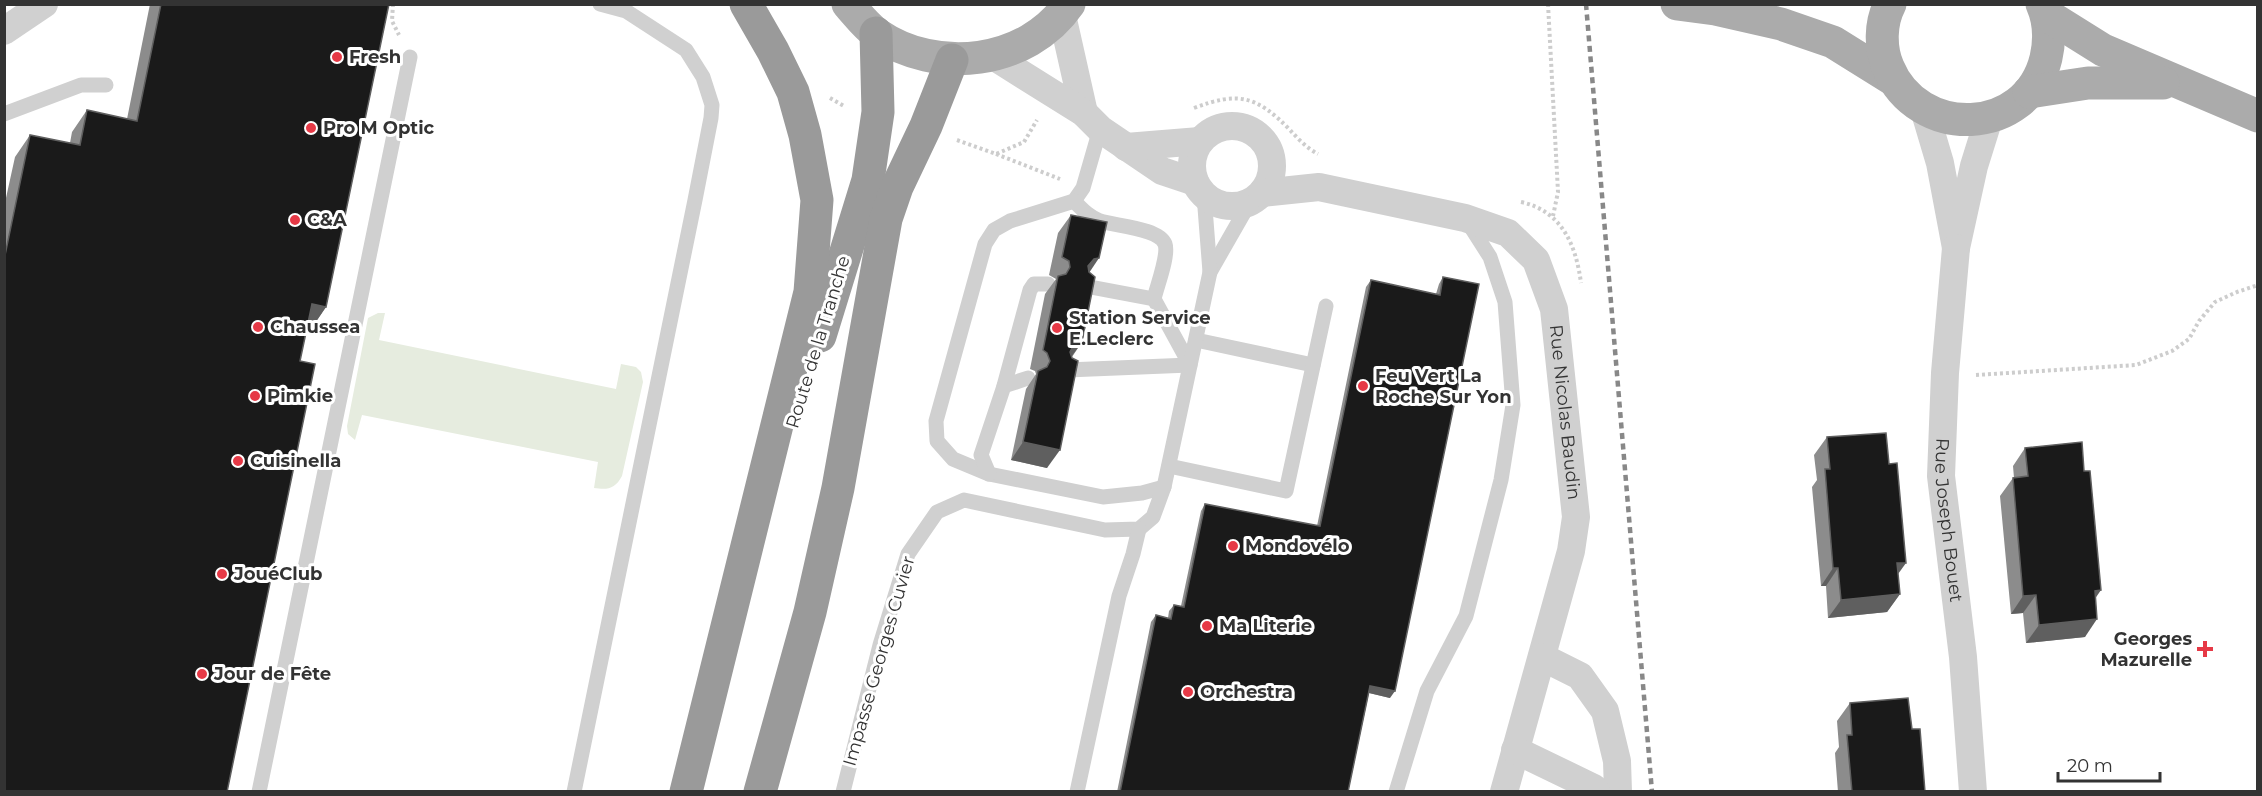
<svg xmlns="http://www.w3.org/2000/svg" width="2262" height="796" font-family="Montserrat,sans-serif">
  <rect width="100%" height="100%" fill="#fff"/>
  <path fill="#e6ecdf" d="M 378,313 L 385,313 L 379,340 L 616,389 L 621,364 L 636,367 L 641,372 L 643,382 L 622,476 C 615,489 608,490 594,488 L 598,462 L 362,415 L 355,440 L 348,434 L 347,426 L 368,318 Z"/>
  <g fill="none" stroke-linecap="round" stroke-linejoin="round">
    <g stroke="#cdcdcd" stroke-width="4" stroke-dasharray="3 3" stroke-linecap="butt">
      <polyline points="393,4 392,21 399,35"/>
      <polyline points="1548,4 1558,192 1553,216"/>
      <polyline points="830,98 844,106"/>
      <path d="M 1194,108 C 1239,91 1257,96 1290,130 C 1298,139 1308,149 1318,154"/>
      <polyline points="957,140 996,154 1024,142 1037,120"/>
      <polyline points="996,154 1060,179"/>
      <path d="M 1521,202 C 1562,211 1576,245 1581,283"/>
      <polyline points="1976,375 2136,365 2172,351 2189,339 2199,321 2215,302 2237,292 2258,285"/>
    </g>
    <g stroke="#d0d0d0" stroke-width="15">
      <polyline points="4,114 81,85 106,85"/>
      <polyline points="1100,129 1083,188 1074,201 1010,221 994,230 985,244 936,421 937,441 953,459 989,474 1103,497 1142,493 1164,487"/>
      <path d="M 1074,201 C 1082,209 1089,217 1100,221 C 1116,226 1159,228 1165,244 C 1169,255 1157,286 1154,299 L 1085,286"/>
      <polyline points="1210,272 1250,202"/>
      <polyline points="1196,340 1313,365"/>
      <polyline points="1067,370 1190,365 1154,299"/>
      <polyline points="1004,386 1028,378"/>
      <polyline points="1169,466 1286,491 1326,306"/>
      <polyline points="989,474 981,455 1004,386 1030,290 1034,284 1048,284"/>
      <polyline points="259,792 410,57"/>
      <polyline points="574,792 695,200 711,118 712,105 703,77 686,50 626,11 600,4"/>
      <polyline points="843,792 880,645 908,554 937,512 964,500 1105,530 1139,529 1153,517 1164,487 1210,272 1204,195"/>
      <polyline points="1077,792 1119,596 1133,554 1139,529"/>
      <polyline points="1396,792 1427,691 1466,616 1501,480 1513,405 1505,302 1490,257 1467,221"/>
    </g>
    <g stroke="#d0d0d0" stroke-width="28">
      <polyline points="1062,15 1084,113"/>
      <polyline points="4,31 44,4"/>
      <polyline points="993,56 1084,113 1100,129 1162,171 1195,182"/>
      <polyline points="1924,109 1940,163 1956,248 1974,166 1989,118"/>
      <circle cx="1232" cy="166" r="40"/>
      <polyline points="1126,147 1200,141"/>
      <path id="s1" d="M 1262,193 L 1319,187 L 1465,218 L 1508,233 L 1536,260 L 1554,309 L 1576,517 L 1571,551 L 1504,792"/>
      <path id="s2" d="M 1956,248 L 1945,373 L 1941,476 L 1963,657 L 1973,792"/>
      <polyline points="1542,657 1580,676 1605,711 1617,761 1618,792"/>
      <polyline points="1515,750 1594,788 1596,792"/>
    </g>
    <g stroke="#ababab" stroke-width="33">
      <path d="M 848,4 C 857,14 866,26 877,34 C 936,75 1027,65 1069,4"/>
      <polyline points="1677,4 1715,9 1781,24 1833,42 1894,80"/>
      <path d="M 1890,4 C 1880,23 1880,48 1888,67 C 1918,140 2027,137 2046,58 C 2050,40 2050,22 2042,4"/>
      <polyline points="2047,15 2103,50 2258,116"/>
      <polyline points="2029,92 2088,83 2163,83"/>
    </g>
    <g stroke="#9a9a9a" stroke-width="33">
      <polyline points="820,336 868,180 878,112 876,33"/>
      <polyline points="686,792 810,292 817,200 805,135 793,92 773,51 746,4"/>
      <polyline points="760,792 810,612 838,488 886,219 897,187 926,126 952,60"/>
    </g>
    <polyline stroke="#888" stroke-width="4.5" stroke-dasharray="6 4.5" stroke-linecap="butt" points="1586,4 1652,792"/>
  </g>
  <g fill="#8c8c8c">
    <polygon points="150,4 389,4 326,307 311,329 307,328 4,792 4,207 15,157 30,135 70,143 72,132 87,110 127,119"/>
    <polygon points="1071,215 1090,272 1082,342 1072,357 1047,468 1011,460 1026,389 1036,374 1035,371 1030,369 1045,294 1056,279 1049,275 1058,233"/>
    <polygon points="1443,277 1390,698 1369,693 1348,792 1117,792 1151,622 1156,615 1168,618 1169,611 1174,605 1181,606 1201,511 1205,504 1317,526 1366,287 1371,280 1436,294 1439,284"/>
    <polygon points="1827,437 1898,574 1900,594 1887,612 1828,618 1826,586 1821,586 1812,487 1817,480 1814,455"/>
    <polygon points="2025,448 2084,471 2095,598 2085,637 2026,643 2023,613 2011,614 2000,496 2013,478 2014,478 2013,466"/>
    <polygon points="1850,703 1912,729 1925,792 1838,792 1835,753 1839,747 1837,721"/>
  </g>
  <g fill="#5f5f5f">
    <polygon points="1099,258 1087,276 1088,266 1094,259"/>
    <polygon points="312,304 326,307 311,329 297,326"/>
    <polygon points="1082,342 1069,360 1061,362 1074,344"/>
    <polygon points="1023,442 1060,450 1047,468 1011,460"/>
    <polygon points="1897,563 1906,563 1893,581"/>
    <polygon points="1833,568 1838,568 1826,586 1821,586"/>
    <polygon points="2101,590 2088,609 2095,591"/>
    <polygon points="1900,594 1887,612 1828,618 1841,600"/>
    <polygon points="2036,595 2023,613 2011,614 2023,596"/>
    <polygon points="2097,619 2085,637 2026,643 2039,625"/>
    <polygon points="1370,686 1395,691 1390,698 1365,692"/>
  </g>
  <g fill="#1a1a1a" stroke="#5f5f5f" stroke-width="1.5">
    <polygon points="161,4 389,4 326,307 312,304 300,361 315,364 227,792 4,792 4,260 30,135 80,145 87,110 137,121"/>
    <polygon points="1071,215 1107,222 1099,258 1094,259 1088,266 1089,272 1095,277 1082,342 1074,344 1070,352 1072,358 1078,361 1060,450 1023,442 1038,371 1047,367 1050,361 1047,353 1043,350 1058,276 1066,274 1070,267 1069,261 1062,257"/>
    <polygon points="1443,277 1479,284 1395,691 1370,686 1348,792 1120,792 1156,615 1171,619 1174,605 1184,607 1205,504 1320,526 1371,280 1440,295"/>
    <polygon points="1886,433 1889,464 1897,463 1906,563 1897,563 1900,594 1841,600 1838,568 1833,568 1825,469 1830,469 1827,437"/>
    <polygon points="2082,442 2084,471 2090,471 2101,590 2095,591 2097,619 2039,625 2036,595 2023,596 2013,478 2028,476 2025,448"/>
    <polygon points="1908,698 1912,729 1920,729 1925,792 1852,792 1847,735 1852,735 1850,703"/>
  </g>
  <g fill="#e63946" stroke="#fff" stroke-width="2">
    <circle cx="337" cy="57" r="6"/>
    <circle cx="311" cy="128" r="6"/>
    <circle cx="295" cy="220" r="6"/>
    <circle cx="258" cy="327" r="6"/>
    <circle cx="1057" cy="328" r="6"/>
    <circle cx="1363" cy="386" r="6"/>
    <circle cx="255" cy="396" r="6"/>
    <circle cx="238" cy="461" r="6"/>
    <circle cx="1233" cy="546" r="6"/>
    <circle cx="222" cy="574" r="6"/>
    <circle cx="1207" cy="626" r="6"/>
    <path d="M2202 640h6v6h6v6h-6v6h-6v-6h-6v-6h6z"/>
    <circle cx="202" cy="674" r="6"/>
    <circle cx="1188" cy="692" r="6"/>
  </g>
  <g text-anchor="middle" stroke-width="6" stroke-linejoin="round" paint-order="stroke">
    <g font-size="18" font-weight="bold" fill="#333" stroke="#fff" text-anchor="start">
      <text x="349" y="63">Fresh</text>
      <text x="323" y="134">Pro M Optic</text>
      <text x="307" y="226">C&amp;A</text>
      <text x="1069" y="324">Station Service<tspan x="1069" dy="21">E.Leclerc</tspan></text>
      <text x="270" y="333">Chaussea</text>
      <text x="1375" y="382">Feu Vert La<tspan x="1375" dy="21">Roche Sur Yon</tspan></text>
      <text x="267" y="402">Pimkie</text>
      <text x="250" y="467">Cuisinella</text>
      <text x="1245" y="552">Mondovélo</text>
      <text x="234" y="580">JouéClub</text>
      <text x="1219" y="632">Ma Literie</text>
      <text x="2192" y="645" text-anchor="end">Georges<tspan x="2192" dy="21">Mazurelle</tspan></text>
      <text x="214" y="680">Jour de Fête</text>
      <text x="1200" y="698">Orchestra</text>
    </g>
    <g font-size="18" fill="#333" stroke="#fff">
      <text transform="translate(818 342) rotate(-73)" y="6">Route de la Tranche</text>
      <text dy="6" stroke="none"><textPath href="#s1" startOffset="447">Rue Nicolas Baudin</textPath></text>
      <text dy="6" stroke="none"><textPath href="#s2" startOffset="273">Rue Joseph Bouet</textPath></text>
      <text transform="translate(879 661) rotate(-74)" y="6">Impasse Georges Cuvier</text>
    </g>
  </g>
  <rect width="2262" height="796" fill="none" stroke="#333333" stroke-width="12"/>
  <path d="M2058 772v9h102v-9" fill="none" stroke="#333333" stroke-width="3"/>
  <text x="2067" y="772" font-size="18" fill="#333333" stroke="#ffffff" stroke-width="4.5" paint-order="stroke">20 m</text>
</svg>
